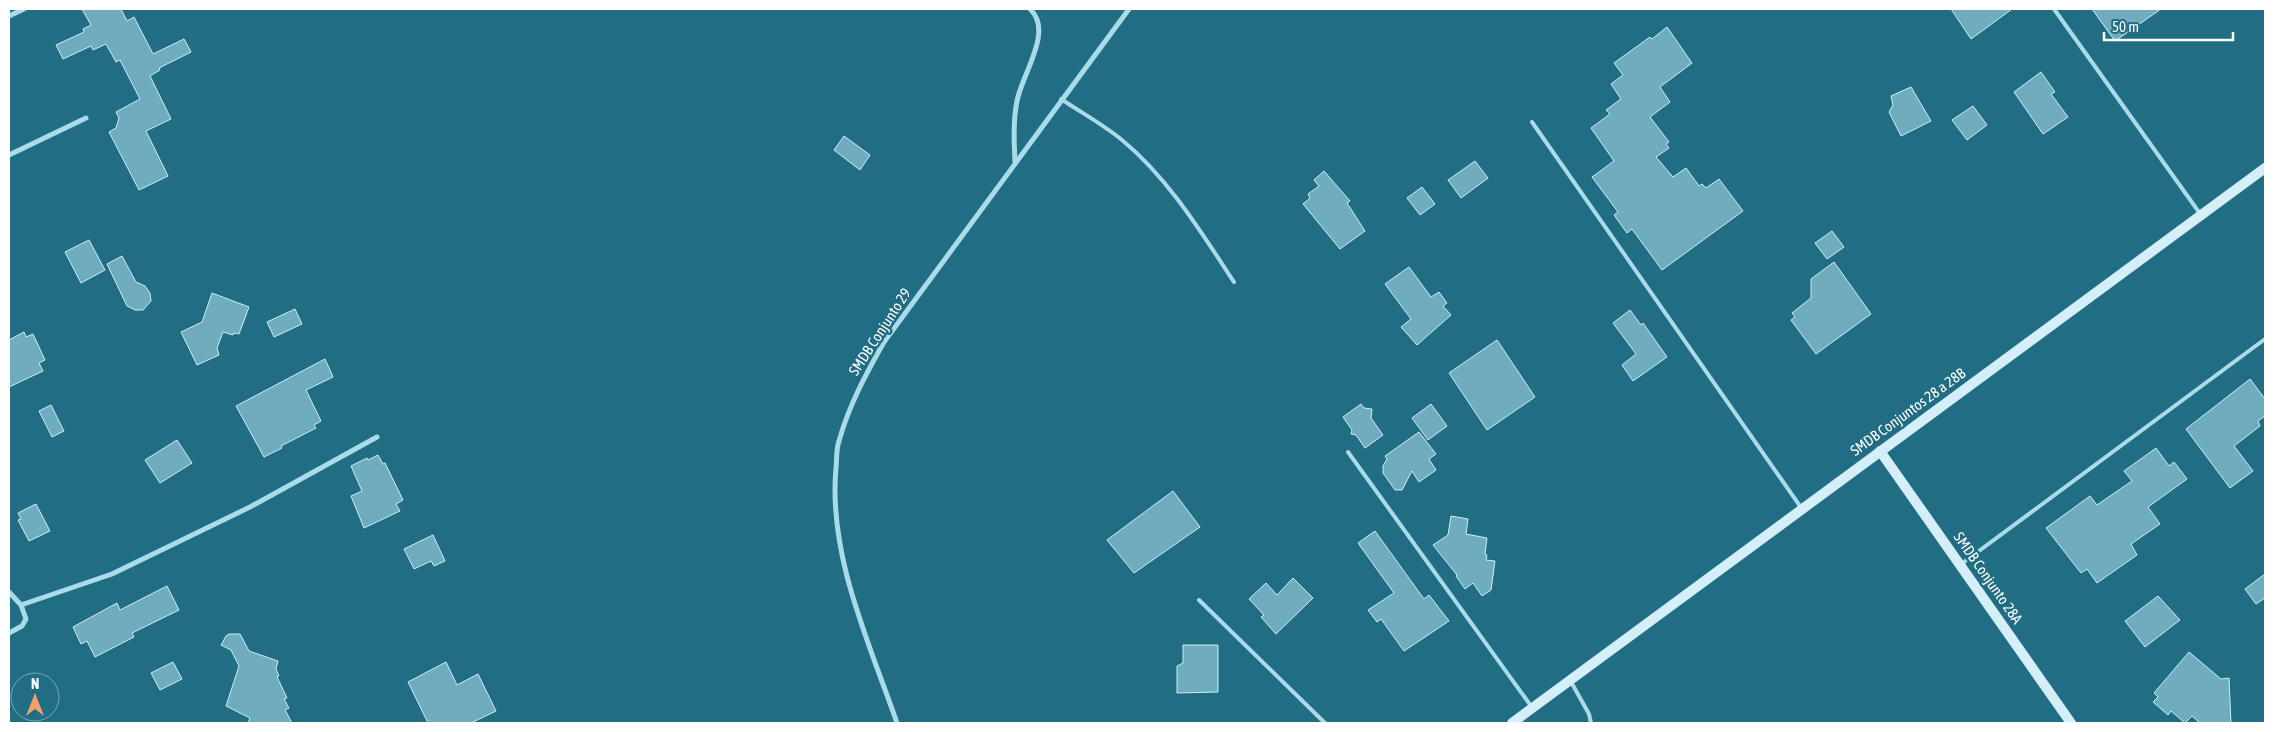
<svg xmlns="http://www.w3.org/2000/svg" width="2274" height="732" font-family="'Asap Condensed',sans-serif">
  <rect width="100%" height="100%" fill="#216d84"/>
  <g fill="#6facbd" stroke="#cdeef7">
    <polygon points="82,9 121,9 127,21 134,17 153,54 184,39 191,52 159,68 160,70 150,76 171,119 146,131 168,176 139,190 109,132 116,128 119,118 116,112 140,99 120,60 116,62 106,44 93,50 91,46 63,59 56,45 84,32 83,29 91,25"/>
    <polygon points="1951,9 2012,9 1971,39"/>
    <polygon points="2092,9 2161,9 2115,41"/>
    <polygon points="1667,27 1692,63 1660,87 1670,102 1650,117 1669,142 1666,144 1669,148 1656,157 1673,177 1686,168 1699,186 1702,184 1706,188 1719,179 1743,211 1662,270 1632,229 1627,233 1614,215 1618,212 1592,177 1614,161 1591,128 1610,114 1606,110 1621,99 1611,84 1623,75 1614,63 1650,37 1652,39"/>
    <polygon points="2041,72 2055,92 2051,94 2068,117 2043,134 2014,92"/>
    <polygon points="1911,87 1931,121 1901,136 1889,112 1893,105 1891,96"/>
    <polygon points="1973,106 1987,125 1967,140 1952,120"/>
    <polygon points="844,136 870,155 860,170 834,150"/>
    <polygon points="1475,161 1488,178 1461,198 1448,180"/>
    <polygon points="1324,171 1350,201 1347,203 1365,231 1340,249 1303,204 1310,198 1308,194 1319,186 1314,180"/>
    <polygon points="1422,187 1435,204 1420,215 1407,198"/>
    <polygon points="1832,231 1844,247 1827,259 1815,243"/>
    <polygon points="89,240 105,270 81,283 65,252"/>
    <polygon points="122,256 136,282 145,286 150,293 151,301 143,310 135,310 127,306 107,264"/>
    <polygon points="1834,262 1871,314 1816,354 1791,320 1795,317 1792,313 1811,298 1811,279"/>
    <polygon points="1409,267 1431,297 1439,292 1447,303 1443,306 1451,315 1417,345 1401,327 1411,319 1385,284"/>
    <polygon points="212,293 249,307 239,334 234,333 233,335 223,332 217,348 219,355 197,365 181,332 202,322"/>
    <polygon points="295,309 302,324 274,337 267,322"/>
    <polygon points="1630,310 1641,325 1643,323 1667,357 1633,381 1622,365 1636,354 1613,323"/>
    <polygon points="24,332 26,337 33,334 45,360 39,363 43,371 9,387 9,340"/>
    <polygon points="1497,340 1535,397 1487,430 1449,373"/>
    <polygon points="325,359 333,377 306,390 321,421 314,425 316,428 281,446 282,448 264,457 236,406"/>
    <polygon points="2250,379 2265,399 2265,416 2258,421 2260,426 2234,446 2253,471 2230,488 2186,429"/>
    <polygon points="1361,404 1364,408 1372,409 1371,418 1383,435 1365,448 1356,435 1351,434 1352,430 1343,417"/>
    <polygon points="1431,404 1447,426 1428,440 1412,418"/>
    <polygon points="51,405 64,431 52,437 39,411"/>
    <polygon points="1419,432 1436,454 1429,459 1436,470 1419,482 1412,471 1402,490 1395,490 1383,473 1383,466 1387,459 1385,456"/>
    <polygon points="177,440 192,463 160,483 145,460"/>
    <polygon points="2156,448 2169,466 2174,462 2187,479 2148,507 2160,524 2131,544 2137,555 2097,583 2087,569 2081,573 2046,528 2090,496 2097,505 2132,481 2124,471"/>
    <polygon points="378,455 383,464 385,463 403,500 396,504 400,511 364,528 351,496 362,491 351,466 367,458 368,460"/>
    <polygon points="1173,491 1200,527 1134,573 1107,540"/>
    <polygon points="36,504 50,531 29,541 18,520 21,519 18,513"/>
    <polygon points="1451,516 1468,519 1466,534 1487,538 1485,554 1487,555 1486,560 1495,561 1491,590 1482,596 1473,583 1465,589 1456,576 1457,575 1433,545 1448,535"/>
    <polygon points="1375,531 1424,599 1429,595 1449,621 1404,651 1381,619 1377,622 1368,610 1394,593 1358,543"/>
    <polygon points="433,535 445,561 434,566 431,561 414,569 404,549"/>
    <polygon points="2265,574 2265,598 2256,604 2245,589"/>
    <polygon points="1293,578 1313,598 1276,634 1261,617 1264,615 1249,599 1266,583 1277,595"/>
    <polygon points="167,586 179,610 132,633 134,637 95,657 87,641 81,644 73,627 117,603 120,610"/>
    <polygon points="2158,596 2180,620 2145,647 2125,621"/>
    <polygon points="229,634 240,634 249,651 278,661 276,669 279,676 277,677 287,698 284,699 289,708 285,710 292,723 248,723 250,718 226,706 239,666 231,650 221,645 226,636"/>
    <polygon points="1183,645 1218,645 1218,692 1177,693 1177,666 1183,663"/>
    <polygon points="2189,652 2221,679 2229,678 2231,723 2200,723 2192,716 2185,723 2171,711 2168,715 2153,702 2158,697 2154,693"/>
    <polygon points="173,662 182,679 160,690 151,673"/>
    <polygon points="446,662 457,685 478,674 496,711 471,723 428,723 408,682"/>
  </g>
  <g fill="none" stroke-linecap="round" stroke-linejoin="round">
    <g stroke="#a9dbe9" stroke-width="4">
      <polyline points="2054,9 2201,215"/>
      <path d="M 1061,99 C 1082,113 1104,125 1122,140 C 1169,179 1201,232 1234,282"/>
      <polyline points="1532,122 1802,509"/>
      <polyline points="1348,452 1531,706"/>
      <polyline points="1960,565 2265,339"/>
      <polyline points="1199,600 1325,723"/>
      <polyline points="1570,680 1589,714 1591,723"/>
    </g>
    <g stroke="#a9dbe9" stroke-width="5">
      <polyline points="9,16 24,9"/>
      <polyline points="9,155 86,118"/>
      <path d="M 1015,162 C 1014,142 1013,121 1017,101 C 1022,74 1054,31 1030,9"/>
      <polyline points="9,592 21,605 26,619 22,626 9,633"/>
      <polyline points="21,605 112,574 250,507 377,437"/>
      <path d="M 897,723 C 869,642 828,555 836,468 C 837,459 836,449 839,441 C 849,405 866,374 884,342 L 1129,9"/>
    </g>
    <g stroke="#d4eff7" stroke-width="10">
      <polyline points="1880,451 2071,723"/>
      <polyline points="1512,723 2265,168"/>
    </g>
  </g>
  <g text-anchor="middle" stroke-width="5" stroke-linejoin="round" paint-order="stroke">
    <g font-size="15" fill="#fff" stroke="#216d84">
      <text transform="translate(880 332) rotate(-57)" y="5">SMDB Conjunto 29</text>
      <text transform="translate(1908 412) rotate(-36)" y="5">SMDB Conjuntos 28 a 28B</text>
      <text transform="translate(1988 578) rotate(55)" y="5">SMDB Conjunto 28A</text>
    </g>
  </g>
  <rect width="2274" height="732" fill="none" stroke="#ffffff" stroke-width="20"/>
  <g transform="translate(35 697)"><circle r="24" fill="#216d84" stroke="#7aa7b5"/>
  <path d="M0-4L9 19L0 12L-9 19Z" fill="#f59f6a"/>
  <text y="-8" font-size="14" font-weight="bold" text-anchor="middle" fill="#ffffff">N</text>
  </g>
  <path d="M2104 32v8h129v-8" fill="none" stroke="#ffffff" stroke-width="2.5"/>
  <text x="2112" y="32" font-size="15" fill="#ffffff" stroke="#216d84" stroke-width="4" paint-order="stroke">50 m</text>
</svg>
